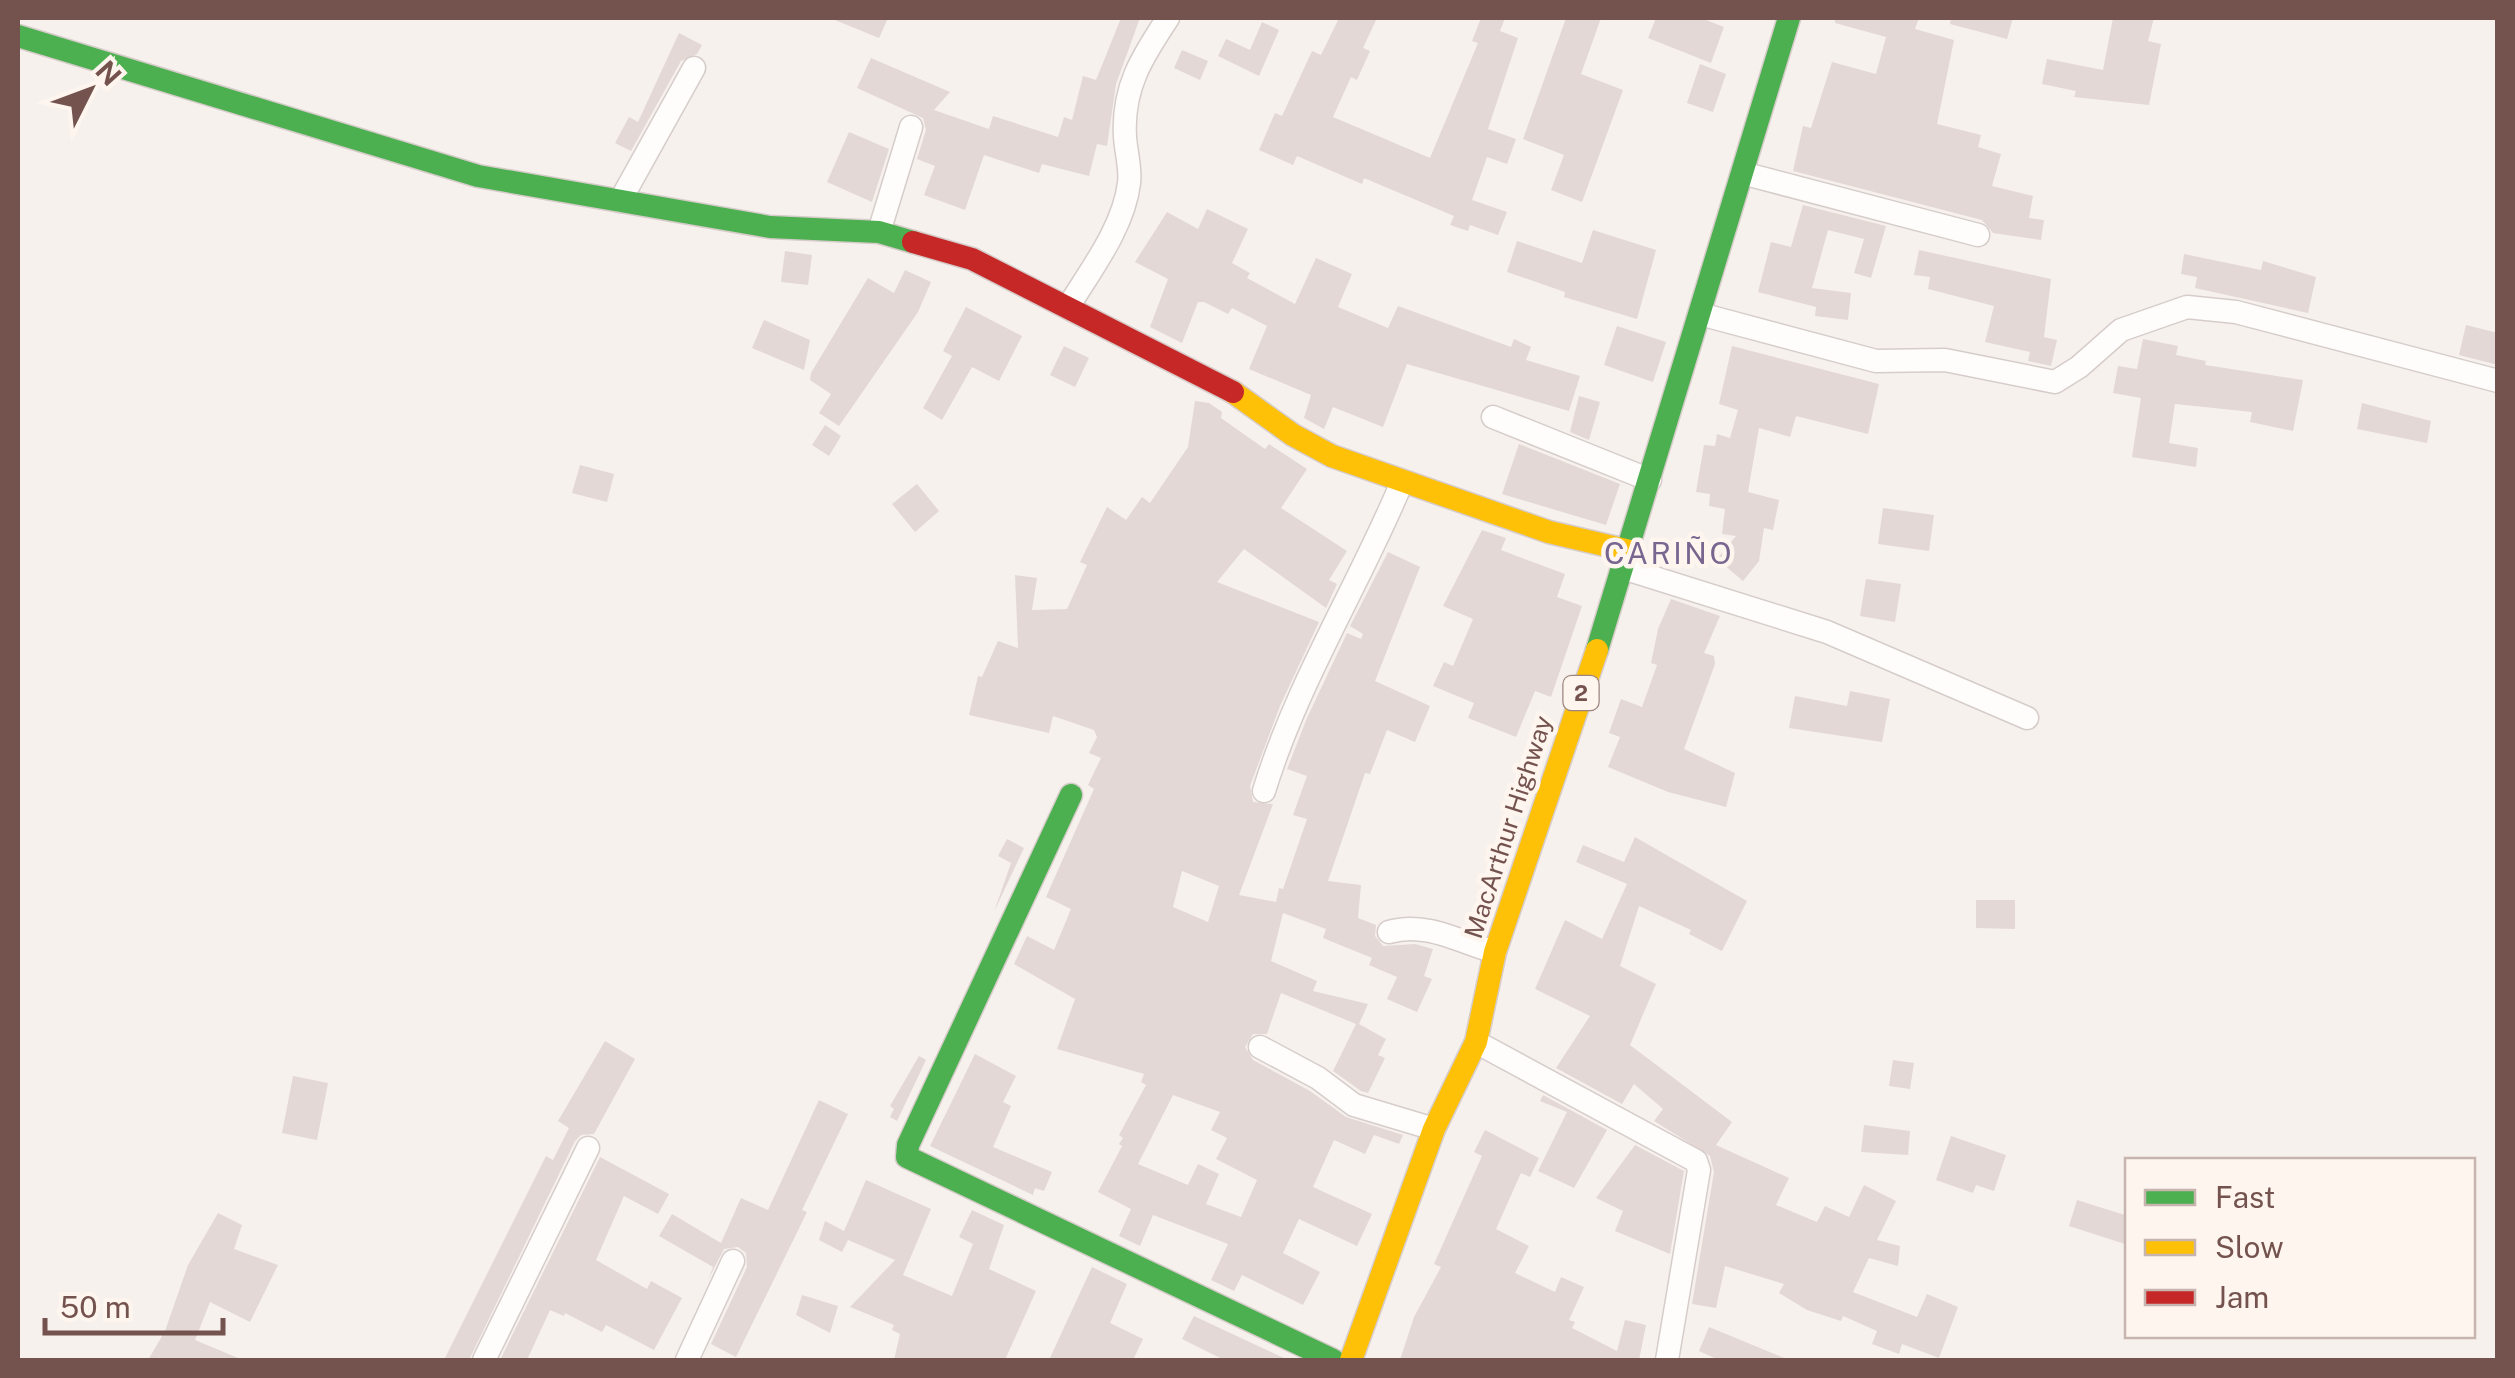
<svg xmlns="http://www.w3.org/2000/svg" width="2515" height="1378" font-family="'Public Sans',sans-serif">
  <rect width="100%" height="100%" fill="#f7f1ed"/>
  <g fill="#e3d8d5" fill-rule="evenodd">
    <polygon points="830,18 888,18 879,38"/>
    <polygon points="1121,18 1140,18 1116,84 1107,146 1097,144 1089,176 1042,164 1039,173 984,155 965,210 924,195 935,166 917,159 926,130 923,118 857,88 871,58 950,92 934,110 989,129 993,116 1058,137 1064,117 1072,120 1083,76 1096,80"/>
    <polygon points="1339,18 1377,18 1363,48 1370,51 1357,80 1351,77 1333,117 1430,158 1478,43 1472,41 1481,18 1505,18 1500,31 1518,38 1488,129 1516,139 1507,164 1487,157 1472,200 1507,212 1498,235 1470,225 1468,231 1450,225 1454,216 1364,178 1362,184 1297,156 1293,165 1259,150 1275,113 1282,116 1312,51 1321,55"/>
    <polygon points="1566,18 1601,18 1581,74 1623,90 1582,202 1551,190 1564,155 1523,139"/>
    <polygon points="1656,18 1701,18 1724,27 1711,63 1648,38"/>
    <polygon points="1835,18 1919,18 1915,29 1954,40 1937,124 1981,135 1978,147 2001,154 1992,186 2033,196 2029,218 2044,220 2041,240 1993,233 1982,220 1793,171 1803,126 1811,128 1832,62 1876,74 1886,37 1835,23"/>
    <polygon points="1951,18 2013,18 2007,39 1950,24"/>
    <polygon points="2113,18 2154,18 2148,41 2161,44 2149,105 2074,97 2076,91 2042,84 2047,59 2103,70"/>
    <polygon points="1262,22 1279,30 1259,76 1218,56 1226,39 1250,50"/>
    <polygon points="679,33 702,45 697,54 681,61 631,151 615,143 629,117 638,122"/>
    <polygon points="1182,50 1208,61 1200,80 1174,68"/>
    <polygon points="1700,64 1726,74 1713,112 1687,103"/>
    <polygon points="849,132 889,149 872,202 827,182"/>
    <polygon points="1803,205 1886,226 1871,278 1854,273 1864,239 1828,230 1812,288 1851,293 1848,320 1815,316 1816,307 1758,292 1771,242 1791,247"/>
    <polygon points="1207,209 1248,229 1232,263 1250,273 1247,278 1295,304 1316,258 1352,274 1338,307 1388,328 1398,306 1511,347 1514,339 1531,347 1526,360 1580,376 1569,411 1407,364 1383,427 1333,407 1324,429 1304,418 1311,395 1249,369 1267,326 1232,308 1228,314 1204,302 1198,302 1182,343 1150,327 1168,279 1135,262 1167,212 1198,229"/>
    <polygon points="1593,230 1656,250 1637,319 1564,297 1565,292 1507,272 1517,241 1582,263"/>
    <polygon points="1919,250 2051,279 2044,337 2057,340 2051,366 2028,361 2030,352 1985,342 1994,306 1928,289 1930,277 1914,275"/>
    <polygon points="785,251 812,255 808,285 781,282"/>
    <polygon points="2184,254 2261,270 2263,261 2316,277 2308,313 2195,288 2197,277 2181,274"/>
    <polygon points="905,270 931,282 918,312 839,426 819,413 831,394 810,380 811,373 868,278 894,293"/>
    <polygon points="966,307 1022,336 999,381 972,367 942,420 923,408 952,356 943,351"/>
    <polygon points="764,320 810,340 804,370 752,348"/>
    <polygon points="2466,325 2498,333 2498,365 2459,355"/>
    <polygon points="1617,326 1666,342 1653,382 1604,365"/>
    <polygon points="2143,339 2178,346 2176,355 2206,361 2205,365 2303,380 2293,431 2250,422 2252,412 2175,404 2169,443 2198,448 2196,467 2132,457 2141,398 2113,393 2118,366 2137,369"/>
    <polygon points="1064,346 1089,358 1075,387 1050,375"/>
    <polygon points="1732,346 1879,384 1868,434 1796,416 1790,437 1759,428 1748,492 1779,500 1773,530 1764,528 1759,561 1743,581 1717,559 1736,536 1722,534 1725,509 1709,506 1710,494 1696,492 1704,445 1715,446 1717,434 1730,438 1738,410 1719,404"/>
    <polygon points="1579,396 1600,402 1589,440 1570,432"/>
    <path d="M 1195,401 L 1209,403 L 1222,412 L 1221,418 L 1265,449 L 1269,444 L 1307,469 L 1281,508 L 1347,551 L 1329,580 L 1337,584 L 1326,608 L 1244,549 L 1217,582 L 1319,622 L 1280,706 L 1250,786 L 1253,802 L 1273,804 L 1239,895 L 1276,902 L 1279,888 L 1283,889 L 1307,819 L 1293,815 L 1307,776 L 1287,769 L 1307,718 L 1347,633 L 1361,639 L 1363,634 L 1350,626 L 1388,552 L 1420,567 L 1375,681 L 1430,706 L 1415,742 L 1387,730 L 1370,774 L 1365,773 L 1328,881 L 1361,885 L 1358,918 L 1376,925 L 1375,936 L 1383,946 L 1415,944 L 1433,949 L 1424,976 L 1432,979 L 1417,1012 L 1387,999 L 1397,977 L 1369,965 L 1372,958 L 1323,938 L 1326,929 L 1283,913 L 1271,961 L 1317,981 L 1313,991 L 1368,1004 L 1359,1024 L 1386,1039 L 1378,1055 L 1385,1058 L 1368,1093 L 1361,1091 L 1333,1071 L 1356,1024 L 1281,993 L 1267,1034 L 1253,1034 L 1245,1047 L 1253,1060 L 1310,1091 L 1346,1117 L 1403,1135 L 1399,1144 L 1374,1135 L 1365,1154 L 1334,1140 L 1313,1187 L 1372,1214 L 1357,1246 L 1299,1219 L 1283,1253 L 1320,1272 L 1303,1305 L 1242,1275 L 1234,1291 L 1211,1280 L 1228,1244 L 1153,1215 L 1140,1246 L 1119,1236 L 1131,1209 L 1098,1192 L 1122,1146 L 1119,1144 L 1123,1138 L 1119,1135 L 1146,1085 L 1141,1082 L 1144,1074 L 1057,1049 L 1075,999 L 1014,964 L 1027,936 L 1054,950 L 1071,909 L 1046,897 L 1094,789 L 1088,785 L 1101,758 L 1089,753 L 1097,737 L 1094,730 L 1053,716 L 1049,733 L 969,715 L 978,676 L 982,677 L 998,641 L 1018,648 L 1015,575 L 1037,578 L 1032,610 L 1067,609 L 1087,565 L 1080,562 L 1107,507 L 1126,520 L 1142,497 L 1150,503 L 1188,447 ZM 1182,871 L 1219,886 L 1208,922 L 1173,907 ZM 1173,1095 L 1220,1112 L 1211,1130 L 1227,1138 L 1216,1159 L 1257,1180 L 1241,1217 L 1206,1204 L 1219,1174 L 1198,1164 L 1188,1185 L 1138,1164 Z"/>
    <polygon points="2362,403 2431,421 2427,443 2357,429"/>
    <polygon points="825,425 841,436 829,456 812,445"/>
    <polygon points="1519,444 1620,484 1606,525 1502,494"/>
    <polygon points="580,465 614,474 607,502 572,493"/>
    <polygon points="917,484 939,511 915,532 892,504"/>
    <polygon points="1883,508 1934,515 1929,551 1878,544"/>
    <polygon points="1482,530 1506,538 1501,550 1565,574 1557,597 1582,606 1551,697 1535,691 1516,737 1468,718 1474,703 1433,686 1444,662 1453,666 1473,619 1443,606"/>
    <polygon points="1866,579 1901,584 1895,622 1860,616"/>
    <polygon points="1671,599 1720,616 1704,653 1714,656 1715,664 1684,749 1735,773 1726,807 1668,792 1608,767 1620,737 1609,733 1621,699 1642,707 1657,665 1651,663 1658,629"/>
    <polygon points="1850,691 1890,699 1882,742 1789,728 1795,696 1847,706"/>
    <polygon points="1635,837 1747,901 1722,951 1689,934 1691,930 1639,906 1620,966 1656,984 1630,1045 1732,1122 1716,1145 1789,1178 1776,1205 1817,1222 1825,1206 1849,1217 1864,1185 1896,1201 1877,1240 1900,1246 1898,1266 1869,1258 1853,1292 1917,1317 1927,1294 1958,1307 1939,1358 1902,1344 1899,1354 1872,1344 1877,1331 1843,1316 1841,1321 1807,1310 1779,1293 1784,1284 1725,1266 1716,1308 1692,1304 1714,1172 1710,1156 1654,1121 1663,1109 1634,1084 1622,1104 1556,1068 1590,1016 1535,989 1565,920 1602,939 1627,884 1576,862 1583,845 1624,862"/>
    <polygon points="1007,839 1024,848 994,912 1011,863 998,856"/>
    <polygon points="1976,900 2015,900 2015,929 1976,928"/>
    <polygon points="605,1041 635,1059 594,1134 581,1135 575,1141 469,1360 444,1360 546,1156 553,1160 569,1128 558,1121"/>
    <polygon points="975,1054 1016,1076 1003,1102 1011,1106 993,1147 1052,1172 1044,1191 1035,1188 1033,1195 930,1146"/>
    <polygon points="919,1056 926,1060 897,1121 890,1117 894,1109 890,1106"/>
    <polygon points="1893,1060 1914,1063 1910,1089 1889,1086"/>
    <polygon points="293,1076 328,1083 317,1140 282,1133"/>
    <polygon points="1543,1095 1607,1130 1574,1188 1538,1171 1567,1112 1540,1101"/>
    <polygon points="819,1100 848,1114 802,1210 807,1212 736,1357 711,1344 747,1267 746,1253 738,1247 724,1249 708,1280 713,1267 659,1236 672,1214 721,1243 741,1198 768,1210"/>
    <polygon points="1864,1125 1910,1131 1908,1155 1861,1152"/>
    <polygon points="1485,1130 1539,1158 1530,1177 1521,1173 1496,1229 1529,1246 1515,1273 1555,1292 1561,1277 1584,1287 1569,1320 1575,1322 1572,1328 1617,1351 1625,1320 1646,1325 1639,1360 1400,1360 1414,1317 1441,1267 1434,1264 1482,1156 1474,1152"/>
    <polygon points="1951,1136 2006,1155 1994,1191 1976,1185 1973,1193 1936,1180"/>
    <polygon points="1635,1145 1684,1171 1670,1254 1615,1231 1623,1211 1596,1198"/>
    <polygon points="600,1157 669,1194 658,1214 624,1196 596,1260 647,1289 651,1281 682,1298 654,1350 606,1325 602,1332 565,1313 564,1316 550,1310 527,1360 500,1360"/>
    <polygon points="866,1180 931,1209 903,1275 952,1296 973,1244 959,1237 972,1210 1004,1225 989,1269 1036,1291 1005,1360 894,1360 900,1334 892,1330 894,1325 850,1307 895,1260 848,1240 842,1252 819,1240 825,1221 844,1231"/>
    <polygon points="2077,1200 2128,1216 2128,1245 2069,1226"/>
    <polygon points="218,1213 242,1225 234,1249 278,1265 250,1322 210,1302 195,1340 243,1360 148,1360 165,1331 188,1265"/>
    <polygon points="1092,1267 1127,1284 1110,1323 1143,1339 1133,1360 1049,1360"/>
    <polygon points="802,1295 838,1306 830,1333 796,1315"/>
    <polygon points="1194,1316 1288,1360 1224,1360 1182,1339"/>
    <polygon points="1709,1327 1789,1360 1719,1360 1699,1351"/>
  </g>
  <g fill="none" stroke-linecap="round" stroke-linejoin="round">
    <defs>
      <g id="street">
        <polyline points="1742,173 1978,235"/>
        <polyline points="620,201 694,68"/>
        <polyline points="879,232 911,127"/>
        <path d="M 1068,307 C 1090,271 1124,227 1129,183 C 1131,169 1126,152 1125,137 C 1122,88 1142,57 1168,18"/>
        <polyline points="1700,314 1876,361 1945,360 2055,382 2079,367 2121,330 2187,307 2236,312 2498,381"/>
        <polyline points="1493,417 1650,480"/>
        <polyline points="1623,568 1827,632 2027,718"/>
        <path d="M 1264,791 C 1297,683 1358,587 1402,482"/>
        <path d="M 1389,932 C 1425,921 1460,942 1495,952"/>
        <polyline points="1476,1042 1696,1161 1699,1170 1667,1360"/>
        <polyline points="1260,1047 1318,1078 1354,1105 1434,1129"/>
        <polyline points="484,1360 588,1148"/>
        <polyline points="687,1360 733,1261"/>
      </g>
      <g id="fast">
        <polyline points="18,36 478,176 770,227 879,232 913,242"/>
        <polyline points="1597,650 1789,18"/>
        <polyline points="1071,795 908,1145 907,1157 1333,1360"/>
      </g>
      <g id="slow">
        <polyline points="1233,392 1293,435 1332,456 1549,532 1630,551"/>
        <polyline points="1351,1360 1434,1129 1476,1042 1495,952 1597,650"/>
      </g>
      <polyline id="jam" points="913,242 972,259 1233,392"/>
    </defs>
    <use href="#street" stroke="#d6cdca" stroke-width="25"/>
    <use href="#fast" stroke="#d6ccca" stroke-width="25"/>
    <use href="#slow" stroke="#d6ccca" stroke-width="25"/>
    <use href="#jam" stroke="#d6ccca" stroke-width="25"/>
    <use href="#street" stroke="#fefdfc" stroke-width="22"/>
    <use href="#fast" stroke="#4caf50" stroke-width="22"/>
    <use href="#slow" stroke="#ffc107" stroke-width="22"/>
    <use href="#jam" stroke="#c62828" stroke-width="22"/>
  </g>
  <g text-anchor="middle" stroke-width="9" stroke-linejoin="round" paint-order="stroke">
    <rect fill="#fef5ef" stroke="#9d847e" stroke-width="2.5" x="1563.5" y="676" width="35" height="34" rx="8"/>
    <g font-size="22" font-weight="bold" fill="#74534e">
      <text x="1581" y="701">2</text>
    </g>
    <g font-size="25" fill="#74534e" stroke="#fef5ef">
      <text transform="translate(1508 827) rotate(-72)" y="9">MacArthur Highway</text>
    </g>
    <g font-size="30" letter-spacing="2.5" fill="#796690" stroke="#fef5ef">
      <text x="1669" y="564">CARIÑO</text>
    </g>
  </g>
  <rect width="2515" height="1378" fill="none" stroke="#74534e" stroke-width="40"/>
  <rect x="2125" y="1158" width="350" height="180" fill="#fef5ef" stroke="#c7b4af" stroke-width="2.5"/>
  <rect x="2145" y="1190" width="50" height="15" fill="#4caf50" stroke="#c7b4af" stroke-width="2.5"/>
  <text x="2215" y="1208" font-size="30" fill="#74534e">Fast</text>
  <rect x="2145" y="1240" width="50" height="15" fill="#ffc107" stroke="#c7b4af" stroke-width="2.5"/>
  <text x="2215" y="1258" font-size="30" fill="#74534e">Slow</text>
  <rect x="2145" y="1290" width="50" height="15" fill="#c62828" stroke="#c7b4af" stroke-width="2.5"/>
  <text x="2215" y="1308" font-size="30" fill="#74534e">Jam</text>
  <g transform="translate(90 90) rotate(48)" stroke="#fef5ef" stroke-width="8" paint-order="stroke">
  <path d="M0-8L18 38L0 25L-18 38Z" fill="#74534e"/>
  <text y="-15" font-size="28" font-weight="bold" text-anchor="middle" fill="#74534e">N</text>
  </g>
  <path d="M45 1318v15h178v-15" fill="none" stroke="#74534e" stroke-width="5"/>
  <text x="60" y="1318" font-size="30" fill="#74534e" stroke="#fef5ef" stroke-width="8" paint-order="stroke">50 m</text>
</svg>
